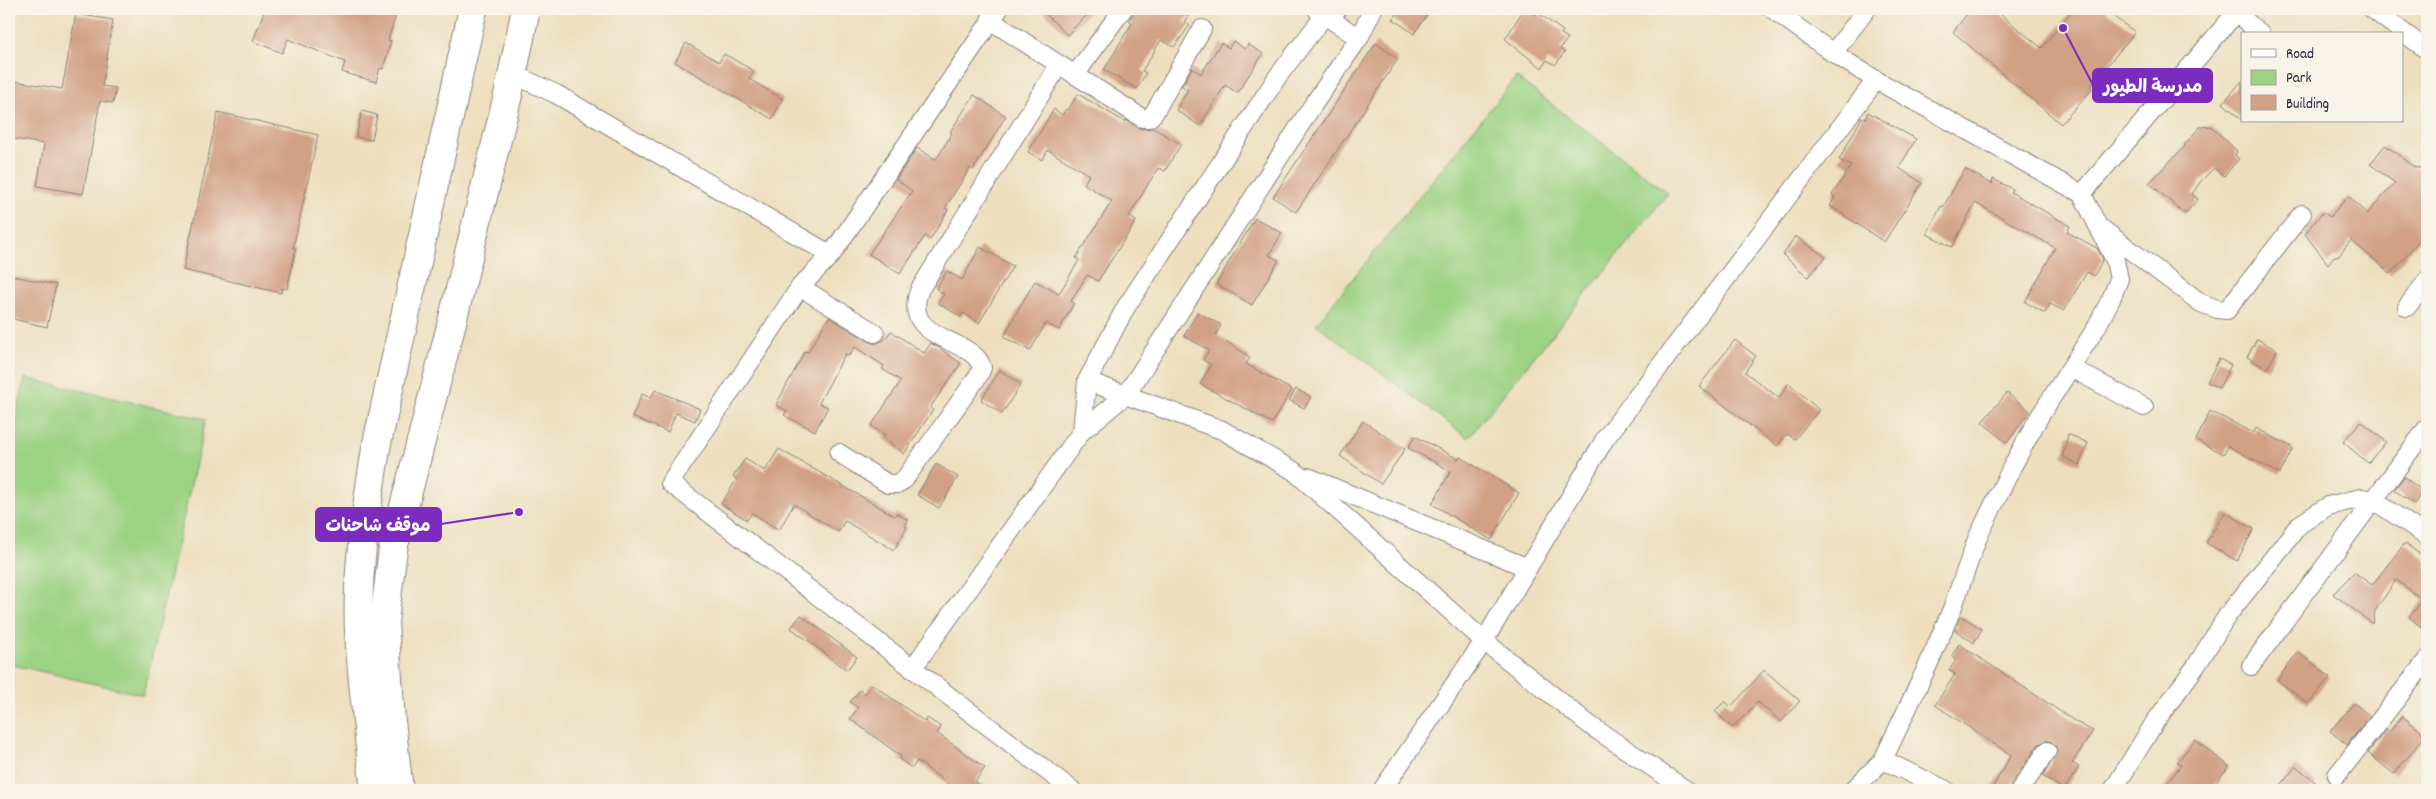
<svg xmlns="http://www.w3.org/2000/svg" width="2436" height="799" font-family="Dekko,'Playpen Sans Arabic',sans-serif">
  <rect width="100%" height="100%" fill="#f7f3e8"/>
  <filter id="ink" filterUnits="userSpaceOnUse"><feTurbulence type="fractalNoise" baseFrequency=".02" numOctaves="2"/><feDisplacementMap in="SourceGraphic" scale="10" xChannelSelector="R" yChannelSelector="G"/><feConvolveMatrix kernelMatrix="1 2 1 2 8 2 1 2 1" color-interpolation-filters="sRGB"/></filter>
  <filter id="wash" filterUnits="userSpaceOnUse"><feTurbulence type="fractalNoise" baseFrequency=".0096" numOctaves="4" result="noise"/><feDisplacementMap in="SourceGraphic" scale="20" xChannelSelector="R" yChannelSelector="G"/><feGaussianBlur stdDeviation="1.12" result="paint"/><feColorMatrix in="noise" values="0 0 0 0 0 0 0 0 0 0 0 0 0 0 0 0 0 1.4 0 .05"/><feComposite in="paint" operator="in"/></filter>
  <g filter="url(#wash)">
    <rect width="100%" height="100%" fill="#eddfbe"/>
    <g fill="#9cd283" stroke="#5f7a5f">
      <polygon points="1516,77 1668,193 1468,438 1316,324"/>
      <polygon points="25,378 206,419 143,695 9,664 9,450"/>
    </g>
    <g id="blocks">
      <g fill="#d1a085">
        <polygon points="265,9 398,9 388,40 391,41 383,69 380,68 376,82 342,72 345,62 288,39 282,53 253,41"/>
        <polygon points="1041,9 1093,9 1067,35"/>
        <polygon points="1137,9 1193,9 1184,22 1190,25 1174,47 1161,40 1142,71 1146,73 1137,89 1104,70 1132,23 1129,20"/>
        <polygon points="1400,9 1431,9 1414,34 1393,19"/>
        <polygon points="1524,9 1535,15 1537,12 1563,31 1561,34 1568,38 1560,49 1565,52 1555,65 1547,60 1542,68 1505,39"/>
        <polygon points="1971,9 2006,9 2001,15 2042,48 2073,9 2103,9 2135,32 2090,87 2092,89 2061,124 1953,32"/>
        <polygon points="76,14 113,20 102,86 116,88 113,103 100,101 83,194 37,186 44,144 9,138 9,80 62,89"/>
        <polygon points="1233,41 1245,49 1248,44 1263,54 1237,93 1225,85 1200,126 1176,110 1188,90 1182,86 1192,68 1201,74 1221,43 1229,48"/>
        <polygon points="686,43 719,62 724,54 754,71 749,79 783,99 772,119 675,62"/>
        <polygon points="1376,43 1398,59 1296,212 1273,197"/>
        <polygon points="2242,81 2242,120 2223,103"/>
        <polygon points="1078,94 1125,122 1126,120 1141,129 1153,128 1181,144 1165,171 1158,168 1129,216 1136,221 1098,281 1087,275 1071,301 1074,303 1059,330 1046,323 1030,351 1004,337 1019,308 1035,281 1059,294 1079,260 1076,258 1112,201 1084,184 1089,175 1048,150 1042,160 1028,152 1054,109 1062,115 1066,109 1068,110"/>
        <polygon points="974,95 1006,116 973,170 970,168 945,208 948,210 930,240 925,236 900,274 869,254 912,191 896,179 917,148 935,159 937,158 952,133 950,132"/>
        <polygon points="362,111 377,115 372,140 356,137"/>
        <polygon points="218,112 318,135 293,248 296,248 287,289 282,288 281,293 183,270"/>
        <polygon points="1868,112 1916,139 1899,168 1922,183 1884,242 1830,206 1835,197 1832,195 1851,166 1839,160 1862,117 1865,119"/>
        <polygon points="2211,126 2237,151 2235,155 2239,159 2224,176 2214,168 2201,181 2192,194 2198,199 2185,214 2149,183 2185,146 2184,145 2200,127"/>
        <polygon points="2385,145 2416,168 2427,167 2427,231 2391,274 2351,240 2338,257 2334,256 2328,264 2305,234 2323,212 2330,217 2348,196 2367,214 2395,183 2370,164"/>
        <polygon points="1965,169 1992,184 1993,179 2013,189 2011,192 2070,226 2067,232 2097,248 2103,259 2094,276 2087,272 2064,311 2050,304 2045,313 2025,302 2055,248 2024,230 1975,203 1952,247 1927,234 1941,206 1943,207"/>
        <polygon points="1255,218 1282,233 1269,255 1279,260 1252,305 1216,284"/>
        <polygon points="1795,236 1826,257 1808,277 1783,255"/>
        <polygon points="980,247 1013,266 979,323 963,313 961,317 938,303 944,294 936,289 947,271 962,280"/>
        <polygon points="9,275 56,285 47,327 9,318"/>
        <polygon points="1197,312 1221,325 1216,335 1250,357 1246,364 1292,390 1272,423 1200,384 1211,365 1203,360 1209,350 1184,336"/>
        <polygon points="829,317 870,342 875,344 884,340 891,331 924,353 931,343 961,363 930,408 933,410 904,454 883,438 885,435 871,426 901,381 882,369 884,366 855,347 849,356 845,354 819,403 828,407 815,431 784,415 787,411 776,405 805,351 808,352"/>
        <polygon points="2257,339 2277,350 2267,369 2247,357"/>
        <polygon points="1735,340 1756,356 1745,372 1779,398 1789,383 1819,410 1795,439 1787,434 1777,446 1699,386"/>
        <polygon points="2219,359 2231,365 2219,388 2207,382"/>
        <polygon points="1000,370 1021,384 1002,414 981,400"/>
        <polygon points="1296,389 1311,397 1304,408 1289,400"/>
        <polygon points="655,390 700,409 695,421 676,413 668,432 632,417 642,394 651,398"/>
        <polygon points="2007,393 2030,411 2007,443 1982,422"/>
        <polygon points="2210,411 2254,433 2256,428 2293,448 2280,474 2228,446 2224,454 2196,440"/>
        <polygon points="1363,421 1405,449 1381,484 1340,456"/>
        <polygon points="2361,421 2386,442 2368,463 2343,442"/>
        <polygon points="2068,434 2088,443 2079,465 2062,456 2065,449"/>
        <polygon points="1415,436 1458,459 1460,457 1519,493 1491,540 1432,504 1451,471 1408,448"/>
        <polygon points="779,449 895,516 896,513 908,520 905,526 907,527 894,550 845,521 838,532 794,504 779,530 752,513 747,520 721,504 737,479 733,477 745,459 765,471"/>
        <polygon points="936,464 958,477 939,508 917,495"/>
        <polygon points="2404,477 2423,491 2414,504 2394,490"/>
        <polygon points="2225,512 2254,529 2237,561 2206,543"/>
        <polygon points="2405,543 2427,560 2427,632 2409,617 2423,600 2396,580 2375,611 2373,624 2333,594 2354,572 2372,585"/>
        <polygon points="801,615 857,657 847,670 791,628"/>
        <polygon points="1961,616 1982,629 1974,643 1955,630"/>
        <polygon points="1959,644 2076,722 2093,731 2072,763 2079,767 2064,790 2043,776 2057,752 2053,743 2047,740 2038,745 2011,784 2010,790 1991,790 2011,755 1935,705 1955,674 1949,670 1957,659 1952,656"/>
        <polygon points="2298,652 2330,677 2308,704 2277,680"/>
        <polygon points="1764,670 1800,701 1781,722 1758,702 1732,728 1715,711 1725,701 1731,707"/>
        <polygon points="872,684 925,722 927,718 941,727 937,733 985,768 975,782 987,790 956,790 917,761 912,768 899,759 901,756 850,719 858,708 850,702 860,690 865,694"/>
        <polygon points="2354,703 2370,716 2347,745 2330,731"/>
        <polygon points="2402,716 2426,735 2394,774 2368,753 2386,729 2389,732"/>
        <polygon points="2195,740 2229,766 2210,790 2162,790 2181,765 2177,762"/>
        <polygon points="2296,766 2316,783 2310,790 2277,790"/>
      </g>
    </g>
  </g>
  <g filter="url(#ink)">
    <use href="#blocks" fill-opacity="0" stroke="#88807c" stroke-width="1"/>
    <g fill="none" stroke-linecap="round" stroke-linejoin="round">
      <defs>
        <g id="street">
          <polyline points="999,9 831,255 800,287 670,483 1072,790"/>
          <polyline points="1772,9 1833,53 1876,80 2082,194 2239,9"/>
          <polyline points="2372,9 2427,50"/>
          <polyline points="1318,11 1359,38"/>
          <polyline points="2236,13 2261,34"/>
          <polyline points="990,20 1142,118 1149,118 1154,113 1202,29"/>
          <polyline points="1833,53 1867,9"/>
          <polyline points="513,74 556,94 831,255"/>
          <polyline points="1075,75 1123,9"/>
          <polyline points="2102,229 2201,303 2217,309 2227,310 2302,214"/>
          <polyline points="800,287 875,333"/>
          <polyline points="2407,307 2427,281"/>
          <polyline points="2071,368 2144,407"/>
          <polyline points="1087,381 1222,430 1294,471 1484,641 1591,726 1686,790"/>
          <polyline points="1082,431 1087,381 1126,307 1278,76 1324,16 1338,9"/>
          <path d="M 839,453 L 888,484 L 897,484 L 904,480 L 979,375 L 982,368 C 976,337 898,342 920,289 L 1059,65"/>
          <polyline points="1308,477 1528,568"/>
          <polyline points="2251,666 2427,428"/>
          <polyline points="912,669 1082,431 1126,395 1313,105 1359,38 1373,9"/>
          <polyline points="1883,760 1946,790"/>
          <polyline points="2337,775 2427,660"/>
          <polyline points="1382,790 1484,641 1605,439 1876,80"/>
          <polyline points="1853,790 1883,760 1928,665 1952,609 1977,539 2012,467 2038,419 2096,328 2111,299 2119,279 2115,260 2082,194"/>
          <polyline points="2020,790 2047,751"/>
          <polyline points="2113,790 2155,722 2196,666 2227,616 2299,525 2328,506 2361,498 2373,500 2427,536"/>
        </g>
        <g id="highway">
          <path d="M 375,790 C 369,738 362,684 359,631 C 356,569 367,504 377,443 L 473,9"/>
          <polyline points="399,790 391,721 384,622 393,549 450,330 508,95 526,9"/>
        </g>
      </defs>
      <use href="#street" stroke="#88807c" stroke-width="20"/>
      <use href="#highway" stroke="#88807c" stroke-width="30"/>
      <use href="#street" stroke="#fff" stroke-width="18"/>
      <use href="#highway" stroke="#fff" stroke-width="28"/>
    </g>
  </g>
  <path fill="none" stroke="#7b2cbf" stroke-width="2" d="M2063 28L2093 85M519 512L441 524"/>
  <g fill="#7b2cbf" stroke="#f7f3e8" stroke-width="2">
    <circle cx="2063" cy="28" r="5"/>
    <circle cx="519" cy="512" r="5"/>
  </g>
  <g fill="#7b2cbf" stroke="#7b2cbf" stroke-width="2">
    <rect x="2093" y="69" width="119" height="33" rx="5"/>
    <rect x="316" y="508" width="125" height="33" rx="5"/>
  </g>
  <g font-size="18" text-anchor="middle" font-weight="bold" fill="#fff">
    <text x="2153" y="92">مدرسة الطيور</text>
    <text x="378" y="531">موقف شاحنات</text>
  </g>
  <rect width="2436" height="799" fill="none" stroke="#f7f3e8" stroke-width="30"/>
  <rect x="2241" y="32" width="162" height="90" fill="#f7f3e8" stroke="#a29fa3"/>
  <rect x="2251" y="49" width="25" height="8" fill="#ffffff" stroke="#a29fa3"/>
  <text x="2286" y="58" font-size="15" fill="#22223b">Road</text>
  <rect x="2251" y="70" width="25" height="15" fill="#9cd283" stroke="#a29fa3"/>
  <text x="2286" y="82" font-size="15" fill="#22223b">Park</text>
  <rect x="2251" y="95" width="25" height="15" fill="#d1a085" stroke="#a29fa3"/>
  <text x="2286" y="108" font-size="15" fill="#22223b">Building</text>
</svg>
